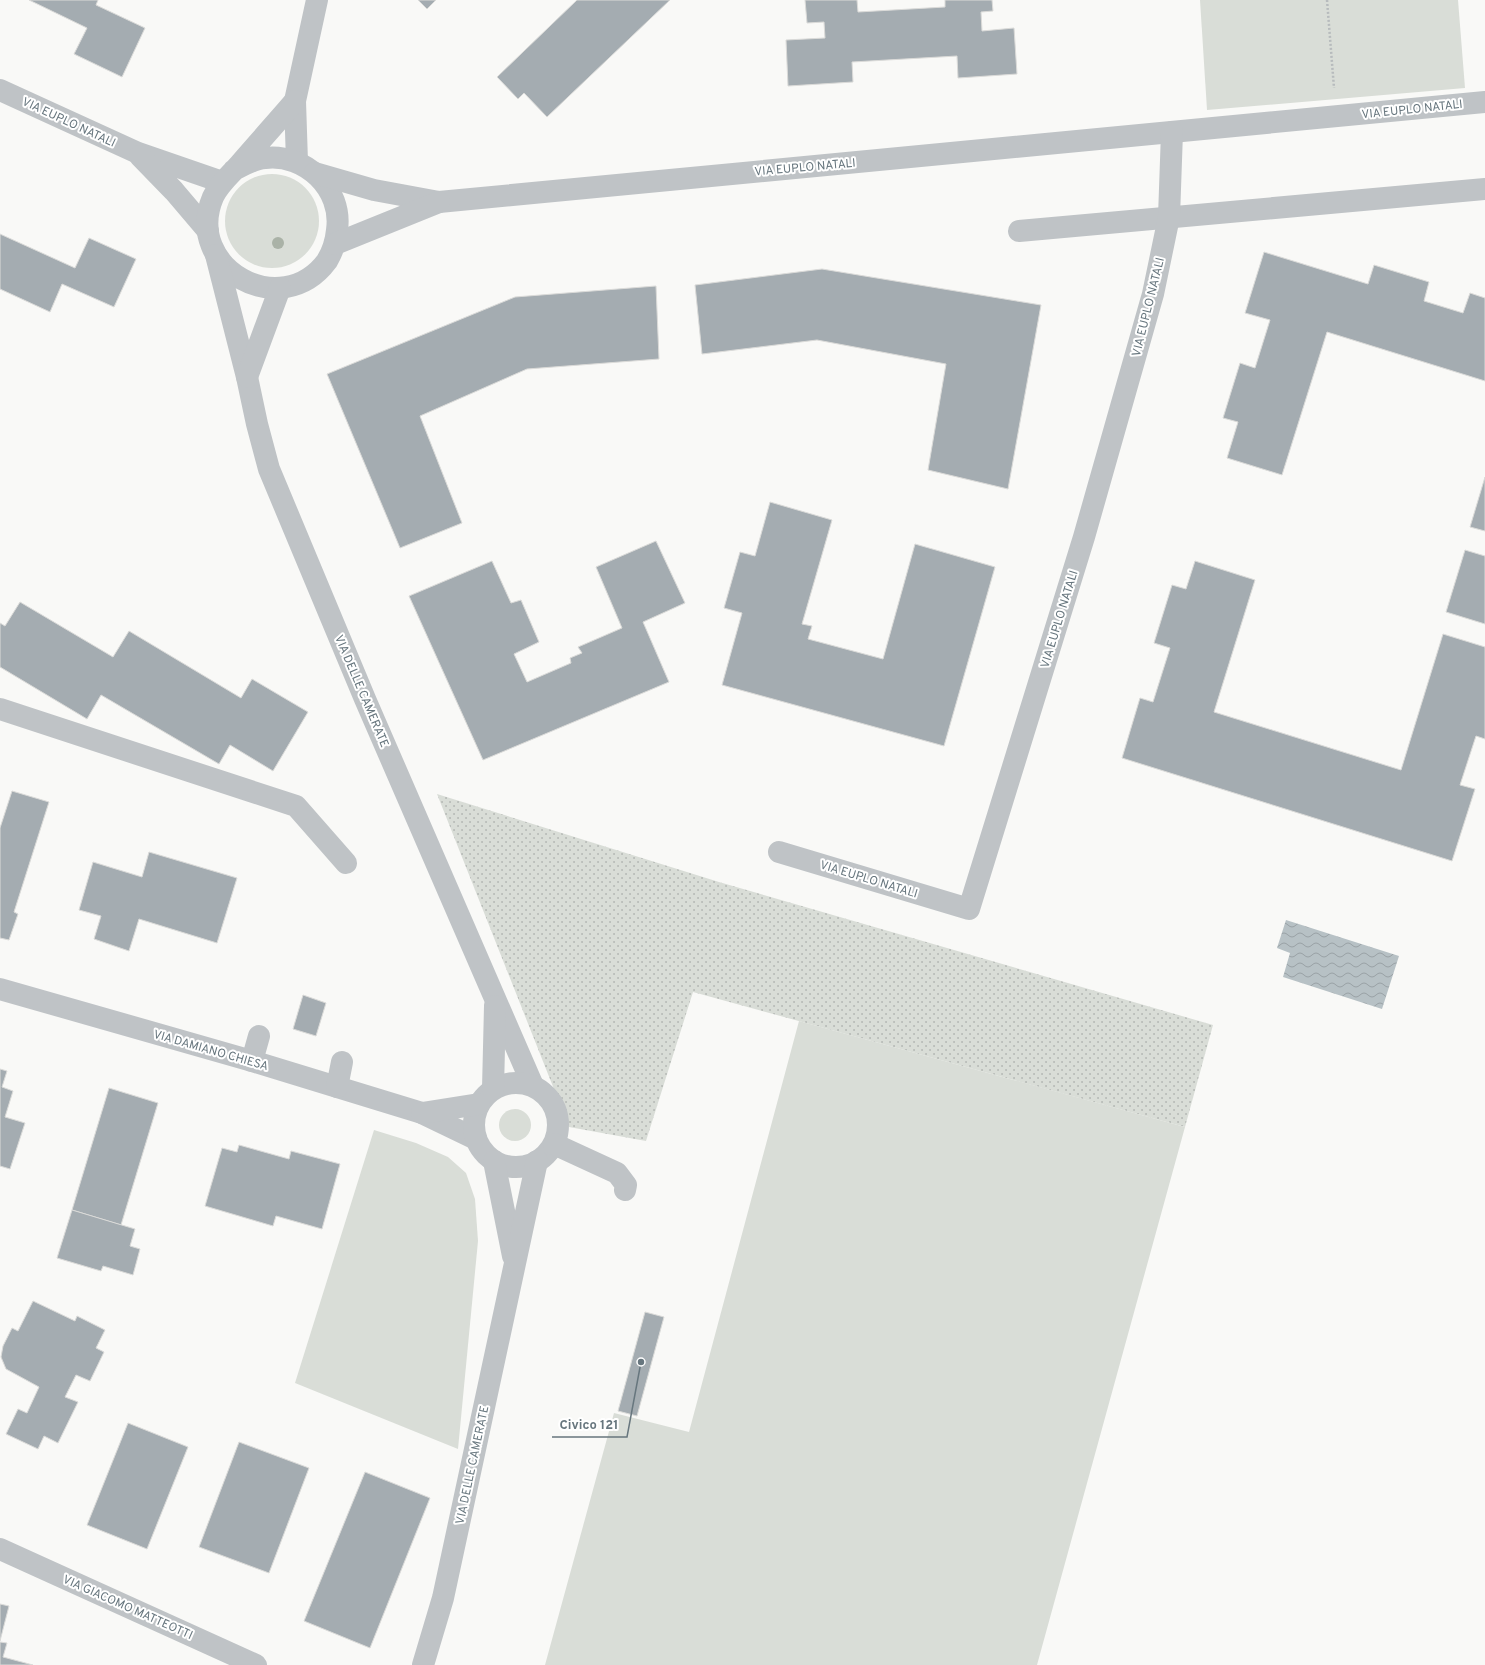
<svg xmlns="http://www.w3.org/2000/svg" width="1485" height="1665" font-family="Overpass,sans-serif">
  <defs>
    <pattern id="grass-dots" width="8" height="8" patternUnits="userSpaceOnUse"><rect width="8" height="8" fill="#d9ddd7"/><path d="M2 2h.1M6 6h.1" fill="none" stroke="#b4b8b4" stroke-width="1.8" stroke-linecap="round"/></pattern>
    <pattern id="water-waves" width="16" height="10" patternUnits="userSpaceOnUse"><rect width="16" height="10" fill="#b7c1c5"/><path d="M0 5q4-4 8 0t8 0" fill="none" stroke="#99a1a5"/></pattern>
  </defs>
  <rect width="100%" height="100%" fill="#f9f9f7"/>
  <polygon fill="url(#grass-dots)" points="437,794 719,882 1213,1025 1185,1127 693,992 646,1141 569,1127"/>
  <g fill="#d9ddd7">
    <polygon points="1200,0 1458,0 1465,88 1207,110"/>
    <circle cx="272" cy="221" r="47"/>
    <polygon points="799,1021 1185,1127 1037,1665 545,1665 614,1413 689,1432"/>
    <circle cx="515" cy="1125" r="16"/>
    <polygon points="374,1130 416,1143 448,1157 466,1173 475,1199 478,1241 458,1449 295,1383"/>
  </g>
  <polygon fill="url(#water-waves)" points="1286,920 1399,956 1382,1009 1283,977 1290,953 1277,948"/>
  <g fill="#a4acb1" stroke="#dbdbd9">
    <polygon points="29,0 98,0 96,5 145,28 122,77 74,54 87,28"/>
    <polygon points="418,0 436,0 427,9"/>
    <polygon points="577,0 670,0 547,117 524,93 518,99 497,77"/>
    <polygon points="805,0 857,0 858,12 945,7 945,0 992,0 993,11 981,12 982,31 1014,28 1017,74 958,78 957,56 852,62 853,82 788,86 786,40 825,38 824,22 807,23"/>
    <polygon points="0,234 75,268 89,238 136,259 114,307 62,284 50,312 0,289"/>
    <polygon points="1264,252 1368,284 1374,265 1429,282 1424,301 1463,313 1470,293 1485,298 1485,381 1327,332 1282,475 1227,458 1238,422 1223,418 1240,363 1255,368 1270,320 1245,313"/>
    <polygon points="822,269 1041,305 1008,489 928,470 946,364 817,340 702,354 695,285"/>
    <polygon points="656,286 659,359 527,369 420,416 462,523 400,548 327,374 515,297"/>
    <polygon points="1485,477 1485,531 1470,527"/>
    <polygon points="770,502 832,520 802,624 812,626 808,639 883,659 915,544 995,567 944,746 722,685 742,613 724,608 740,552 755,556"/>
    <polygon points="656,541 685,603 643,622 669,682 483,760 409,596 492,561 511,603 521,600 539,642 514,654 527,682 571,663 570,658 582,653 578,647 622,628 596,567"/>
    <polygon points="1465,550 1485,556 1485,624 1446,612"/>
    <polygon points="1195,561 1255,580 1214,712 1401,770 1443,634 1485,647 1485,739 1476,736 1460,785 1475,789 1452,861 1122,758 1140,698 1153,702 1170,648 1154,643 1172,585 1186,589"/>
    <polygon points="20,602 113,657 129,631 241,698 252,679 308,712 273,771 230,745 219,764 101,695 87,719 0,667 0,623 5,626"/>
    <polygon points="12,791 49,802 14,912 18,914 9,940 0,938 0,828"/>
    <polygon points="149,852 237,878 217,943 139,919 129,951 94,939 101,916 79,910 93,862 142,877"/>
    <polygon points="303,995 326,1003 316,1036 293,1029"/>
    <polygon points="0,1069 7,1071 2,1087 13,1091 5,1117 25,1123 10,1169 0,1166"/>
    <polygon points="109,1088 158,1103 121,1225 72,1210"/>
    <polygon points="239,1145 289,1159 291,1151 340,1164 322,1229 276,1216 273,1226 205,1206 222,1148 237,1152"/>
    <polygon points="72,1210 135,1229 130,1246 140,1249 133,1275 103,1266 101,1271 57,1258"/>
    <polygon points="33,1301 75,1321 77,1316 105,1330 96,1348 104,1352 90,1381 76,1375 65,1397 78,1402 58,1443 44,1436 38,1449 6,1434 18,1409 27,1413 39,1387 6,1369 1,1357 3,1346 12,1328 18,1331"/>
    <polygon points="645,1312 664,1317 637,1416 618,1411"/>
    <polygon points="128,1423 188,1447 147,1549 87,1525"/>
    <polygon points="239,1442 309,1468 269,1573 199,1547"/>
    <polygon points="365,1472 430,1498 370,1648 304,1621"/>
    <polygon points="0,1604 9,1606 0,1641"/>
    <polygon points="0,1642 7,1643 3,1657 33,1665 0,1665"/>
  </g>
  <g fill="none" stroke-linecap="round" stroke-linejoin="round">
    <polyline stroke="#b7bbbd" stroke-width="2.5" stroke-dasharray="2 2" stroke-linecap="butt" points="1327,0 1334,88"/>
    <g stroke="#bfc3c6" stroke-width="22">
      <polyline points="0,90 138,153 222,182"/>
      <polyline points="140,156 174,191 208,231"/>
      <polyline points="297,162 295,101 317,0"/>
      <path d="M 234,170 C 244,165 253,159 265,158 C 305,153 343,189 337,230 C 336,241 333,251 327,261 C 281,323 183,268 213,197 C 219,184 230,175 239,165 C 258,143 277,122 295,101"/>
      <polyline points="315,173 374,190 439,202 1485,102"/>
      <polyline points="1019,231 1485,189"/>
      <polyline points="335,244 439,202"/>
      <polyline points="216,255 247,377 257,424 269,469 365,699 533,1086"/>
      <polyline points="247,377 280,288"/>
      <polyline points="0,709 296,806 346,863"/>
      <polyline points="779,852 969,909 1084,537 1153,294 1169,217 1172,132"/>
      <polyline points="0,989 252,1061 422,1113 476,1139"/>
      <polyline points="252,1061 259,1036"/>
      <circle cx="516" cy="1125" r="42"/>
      <polyline points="337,1087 342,1062"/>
      <polyline points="493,1089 495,1006"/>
      <polyline points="422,1113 479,1104"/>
      <polyline points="554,1144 617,1173 626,1185 625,1190"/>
      <polyline points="494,1161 513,1256"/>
      <polyline points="0,1549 256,1665"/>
      <polyline points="423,1665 443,1598 537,1161"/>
    </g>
  </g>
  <circle fill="#aab2a7" cx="278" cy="243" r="6"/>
  <g text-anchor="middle" stroke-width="4" stroke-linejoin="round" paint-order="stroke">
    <g font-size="12" fill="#67767e" stroke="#fff">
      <text transform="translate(1412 109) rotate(-6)" y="4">VIA EUPLO NATALI</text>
      <text transform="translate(69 122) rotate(25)" y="4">VIA EUPLO NATALI</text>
      <text transform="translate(805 167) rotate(-5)" y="4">VIA EUPLO NATALI</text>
      <text transform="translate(1148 307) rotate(-76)" y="4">VIA EUPLO NATALI</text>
      <text transform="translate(1059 619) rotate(-73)" y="4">VIA EUPLO NATALI</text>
      <text transform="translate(362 691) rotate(67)" y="4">VIA DELLE CAMERATE</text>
      <text transform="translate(869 879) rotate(17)" y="4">VIA EUPLO NATALI</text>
      <text transform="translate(211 1050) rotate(16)" y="4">VIA DAMIANO CHIESA</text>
      <text transform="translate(472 1465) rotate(-78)" y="4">VIA DELLE CAMERATE</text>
      <text transform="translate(128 1607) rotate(24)" y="4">VIA GIACOMO MATTEOTTI</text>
    </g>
  </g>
  <path fill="none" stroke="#67767e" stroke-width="1.5" d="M641 1362L627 1437H552"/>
  <circle fill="#67767e" stroke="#fff" stroke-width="1.5" cx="641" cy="1362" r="4"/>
  <g font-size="13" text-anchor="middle" font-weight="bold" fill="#67767e" stroke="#fff" stroke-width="4" stroke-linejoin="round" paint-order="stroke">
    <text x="589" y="1429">Civico 121</text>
  </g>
</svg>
